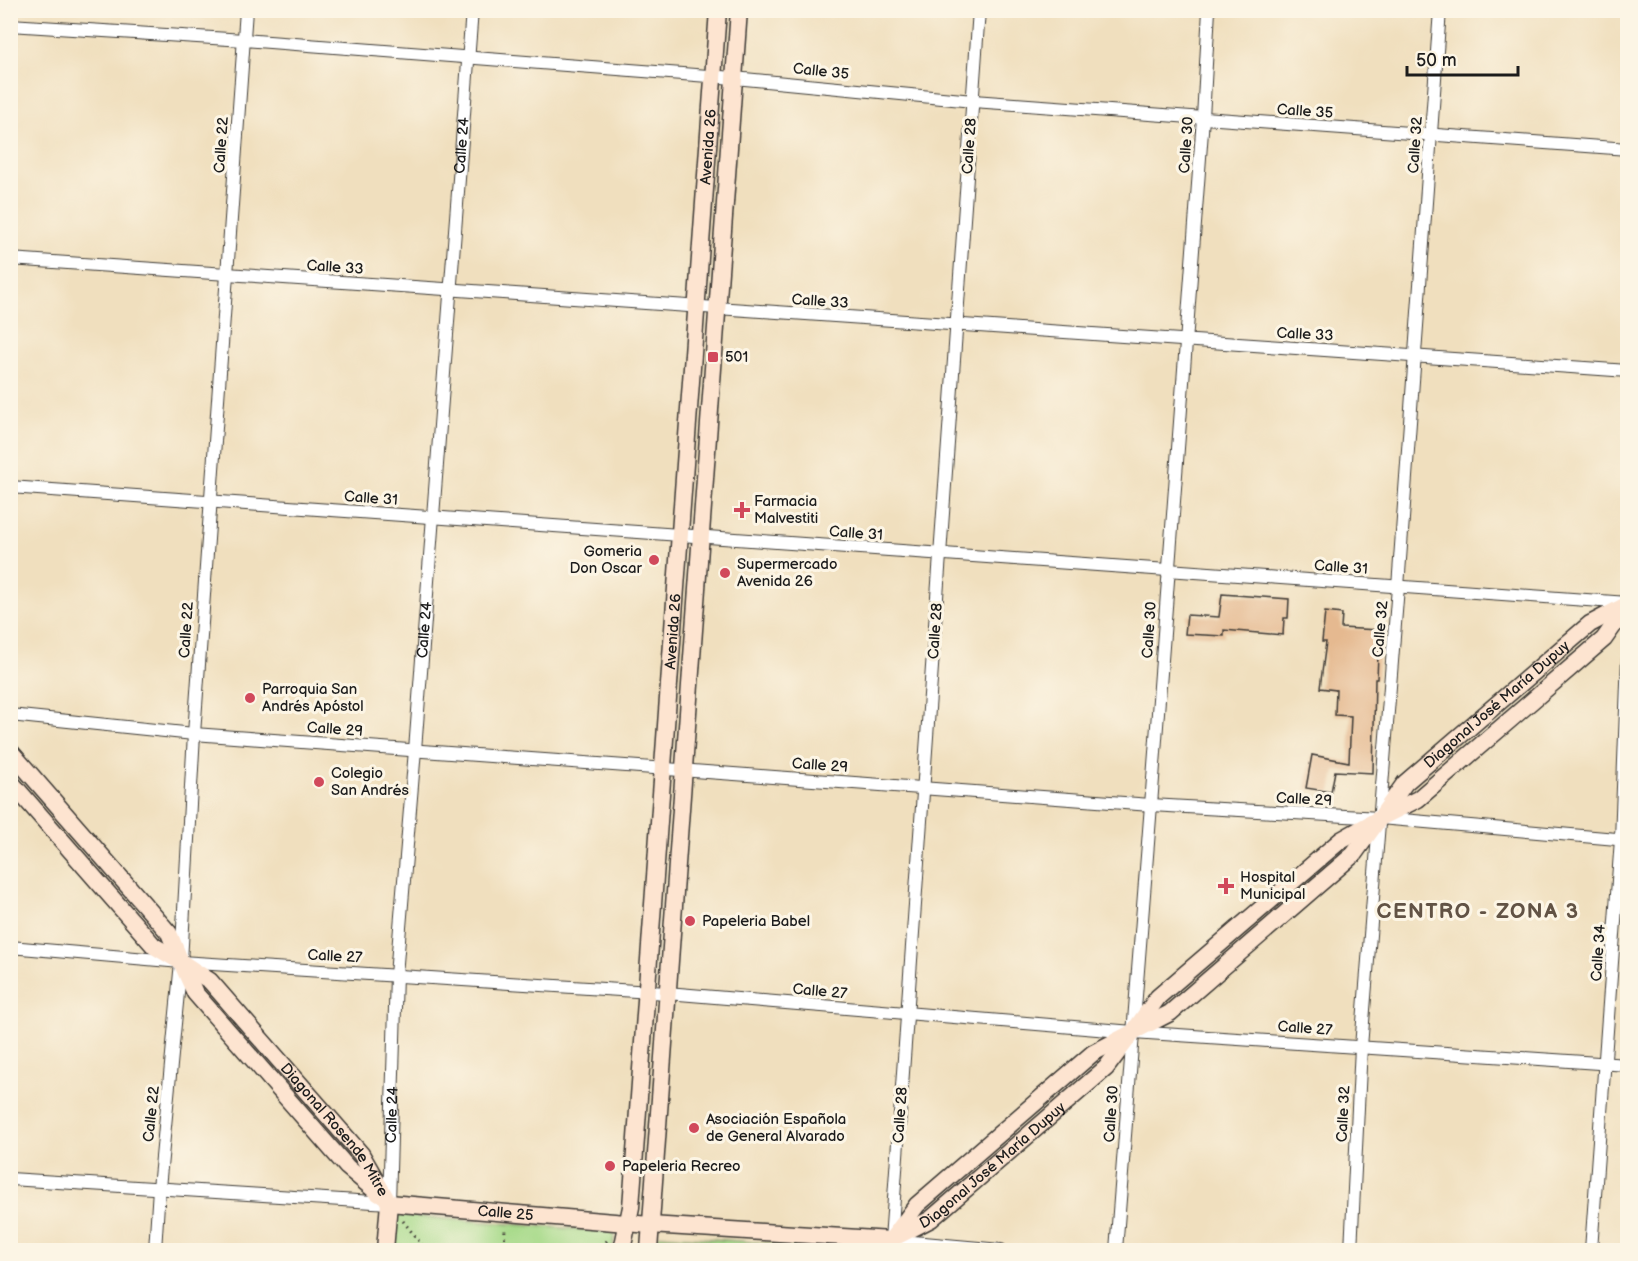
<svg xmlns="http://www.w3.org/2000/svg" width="1638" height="1261" font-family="'Balsamiq Sans',sans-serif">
  <rect width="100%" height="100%" fill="#fcf5e5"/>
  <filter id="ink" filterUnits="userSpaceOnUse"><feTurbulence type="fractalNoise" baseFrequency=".0167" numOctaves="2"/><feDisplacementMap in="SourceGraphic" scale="12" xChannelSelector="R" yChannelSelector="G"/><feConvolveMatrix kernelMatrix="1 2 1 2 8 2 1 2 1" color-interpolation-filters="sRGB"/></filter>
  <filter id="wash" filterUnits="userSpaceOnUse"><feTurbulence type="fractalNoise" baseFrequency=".008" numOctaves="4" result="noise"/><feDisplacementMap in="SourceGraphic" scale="24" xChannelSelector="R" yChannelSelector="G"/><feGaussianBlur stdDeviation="1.35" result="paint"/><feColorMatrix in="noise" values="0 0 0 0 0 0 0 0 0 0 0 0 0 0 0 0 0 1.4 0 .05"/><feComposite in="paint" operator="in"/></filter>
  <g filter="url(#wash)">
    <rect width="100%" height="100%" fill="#f0dfbe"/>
    <g fill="#a7da8a" stroke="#627b53" stroke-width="1.5">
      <polygon points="396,1215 614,1232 613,1250 394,1250"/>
      <polygon points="659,1235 857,1250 657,1250"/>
    </g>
    <g id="blocks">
      <g fill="#e5b990">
        <polygon points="1222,594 1289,599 1288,618 1284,618 1283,635 1224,630 1224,636 1185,634 1187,615 1219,617"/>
        <polygon points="1325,612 1342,614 1341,628 1379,630 1377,679 1375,679 1373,773 1335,771 1331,792 1306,788 1312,755 1349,762 1351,716 1335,715 1336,690 1320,688 1326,642 1322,642"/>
      </g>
    </g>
  </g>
  <g filter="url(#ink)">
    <use href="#blocks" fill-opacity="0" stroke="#3c3934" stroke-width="1.5"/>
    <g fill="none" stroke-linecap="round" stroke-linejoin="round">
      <defs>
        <g id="street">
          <polyline points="979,10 891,1240 1001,1250"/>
          <polyline points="10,19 11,10"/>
          <polyline points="10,25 244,40 734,78 973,101 1628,149"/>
          <polyline points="10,259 1628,371"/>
          <polyline points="10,487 1628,603"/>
          <polyline points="10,715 194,734 1151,805 1380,818 1628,840"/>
          <polyline points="10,947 181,962 667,993 1133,1032 1628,1065"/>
          <path id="s1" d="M 10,1179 L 389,1203 L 396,975 L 415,750 L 472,10"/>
          <polyline points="155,1250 159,1188 181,962 194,734 246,10"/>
          <polyline points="1116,1250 1151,805 1203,118 1209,10"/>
          <polyline points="1351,1250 1361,1047 1398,587 1440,10"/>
          <polyline points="1591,1250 1621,839 1628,657"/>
        </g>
        <g id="secondary">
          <path id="s2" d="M 10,751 L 169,933 L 181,962 L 210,981 L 361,1154 L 389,1203"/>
          <polyline points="10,781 154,946 181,962 195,993 347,1167 379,1194"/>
          <path id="s3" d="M 389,1203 L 650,1225 L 891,1240"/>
          <path id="s4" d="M 894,1238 L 931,1219 L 1106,1068 L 1133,1032 L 1170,1013 L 1354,854 L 1380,818 L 1418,799 L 1604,639 L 1626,608"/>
          <path id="s5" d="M 891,1240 L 917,1205 L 1093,1053 L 1133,1032 L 1158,997 L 1341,840 L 1380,818 L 1405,783 L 1590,624 L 1628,604"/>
          <polyline points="385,1250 389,1203"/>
          <path id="s6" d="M 622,1250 L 631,1207 L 718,10"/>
          <polyline points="649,1250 739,10"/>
        </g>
      </defs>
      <use href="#street" stroke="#3c3934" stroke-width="14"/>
      <use href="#secondary" stroke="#3c3934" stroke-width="19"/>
      <g stroke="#3c3934" stroke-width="3" stroke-dasharray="1.5 4.5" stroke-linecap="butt">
        <polyline points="403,1221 426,1250"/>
        <polyline points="504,1250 505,1228"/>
        <polyline points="597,1250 608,1240"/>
      </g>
      <use href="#street" stroke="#fff" stroke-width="12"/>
      <use href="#secondary" stroke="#fde4d0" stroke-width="16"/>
    </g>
  </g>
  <g fill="#d1495b" stroke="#fcf5e5" stroke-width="2">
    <rect x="707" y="351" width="12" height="12" rx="3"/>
    <path d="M739 501h6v6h6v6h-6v6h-6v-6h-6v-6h6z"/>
    <circle cx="654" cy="560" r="6"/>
    <circle cx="725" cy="573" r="6"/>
    <circle cx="250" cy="698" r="6"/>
    <circle cx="319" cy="782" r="6"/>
    <path d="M1223 877h6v6h6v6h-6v6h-6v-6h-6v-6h6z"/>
    <circle cx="690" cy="921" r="6"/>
    <circle cx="694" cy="1128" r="6"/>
    <circle cx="610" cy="1166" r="6"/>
  </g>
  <g text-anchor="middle" stroke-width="6" stroke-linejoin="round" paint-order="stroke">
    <g font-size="15" fill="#1c1c1c" stroke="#fcf5e5">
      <text transform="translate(821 71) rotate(6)" y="5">Calle 35</text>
      <text transform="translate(1305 111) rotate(4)" y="5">Calle 35</text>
      <text transform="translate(221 145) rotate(-86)" y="5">Calle 22</text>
      <text transform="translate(1186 145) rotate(-86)" y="5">Calle 30</text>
      <text transform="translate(1415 145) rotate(-86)" y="5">Calle 32</text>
      <text dy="5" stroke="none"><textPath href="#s1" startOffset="1440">Calle 24</textPath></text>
      <text dy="5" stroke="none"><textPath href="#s6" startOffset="1107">Avenida 26</textPath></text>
      <text transform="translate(969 146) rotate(-86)" y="5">Calle 28</text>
      <text transform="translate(335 267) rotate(4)" y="5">Calle 33</text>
      <text transform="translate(820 301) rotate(4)" y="5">Calle 33</text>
      <text transform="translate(1305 334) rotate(3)" y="5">Calle 33</text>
      <text transform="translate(371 498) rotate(4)" y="5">Calle 31</text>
      <text transform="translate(856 533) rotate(4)" y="5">Calle 31</text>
      <text transform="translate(1341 567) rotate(4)" y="5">Calle 31</text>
      <text transform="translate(1380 629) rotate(-85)" y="5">Calle 32</text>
      <text transform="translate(186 630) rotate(-86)" y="5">Calle 22</text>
      <text dy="5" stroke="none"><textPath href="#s1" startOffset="954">Calle 24</textPath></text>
      <text transform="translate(1149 630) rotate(-86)" y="5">Calle 30</text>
      <text dy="5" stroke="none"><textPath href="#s6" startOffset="621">Avenida 26</textPath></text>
      <text transform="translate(935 631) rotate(-86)" y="5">Calle 28</text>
      <text dy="5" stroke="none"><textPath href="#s5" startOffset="814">Diagonal José María Dupuy</textPath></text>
      <text transform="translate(335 729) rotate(4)" y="5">Calle 29</text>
      <text transform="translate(820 765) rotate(4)" y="5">Calle 29</text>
      <text transform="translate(1304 799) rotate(3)" y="5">Calle 29</text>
      <text transform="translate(1598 953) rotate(-86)" y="5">Calle 34</text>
      <text transform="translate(335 956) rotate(3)" y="5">Calle 27</text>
      <text transform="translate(820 991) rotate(5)" y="5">Calle 27</text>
      <text transform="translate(1305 1028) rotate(4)" y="5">Calle 27</text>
      <text transform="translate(151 1114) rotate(-84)" y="5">Calle 22</text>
      <text transform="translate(1111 1114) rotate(-86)" y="5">Calle 30</text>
      <text transform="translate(1343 1114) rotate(-87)" y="5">Calle 32</text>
      <text dy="5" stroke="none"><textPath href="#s1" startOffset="468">Calle 24</textPath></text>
      <text transform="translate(900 1115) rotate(-86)" y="5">Calle 28</text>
      <text dy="5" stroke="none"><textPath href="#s2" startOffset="502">Diagonal Rosende Mitre</textPath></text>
      <text dy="5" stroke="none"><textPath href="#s4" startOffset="123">Diagonal José María Dupuy</textPath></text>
      <text dy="5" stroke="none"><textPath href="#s3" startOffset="117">Calle 25</textPath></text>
    </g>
    <g font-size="15" fill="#1c1c1c" stroke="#fcf5e5" text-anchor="start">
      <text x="725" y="362">501</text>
      <text x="754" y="506">Farmacia<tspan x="754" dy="17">Malvestiti</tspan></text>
      <text x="642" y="556" text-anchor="end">Gomeria<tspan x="642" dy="17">Don Oscar</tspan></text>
      <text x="737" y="569">Supermercado<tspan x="737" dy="17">Avenida 26</tspan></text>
      <text x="262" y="694">Parroquia San<tspan x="262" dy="17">Andrés Apóstol</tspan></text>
      <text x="331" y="778">Colegio<tspan x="331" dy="17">San Andrés</tspan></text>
      <text x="1240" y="882">Hospital<tspan x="1240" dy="17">Municipal</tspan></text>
      <text x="702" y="926">Papeleria Babel</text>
      <text x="706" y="1124">Asociación Española<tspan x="706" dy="17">de General Alvarado</tspan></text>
      <text x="622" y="1171">Papeleria Recreo</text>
    </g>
    <g font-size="21" font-weight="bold" letter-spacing="1.5" fill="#625345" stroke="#fcf5e5">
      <text x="1478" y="918">CENTRO - ZONA 3</text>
    </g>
  </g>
  <rect width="1638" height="1261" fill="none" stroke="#fcf5e5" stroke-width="36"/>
  <path d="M1407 66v9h111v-9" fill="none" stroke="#1c1c1c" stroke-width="3"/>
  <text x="1416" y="66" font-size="18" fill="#1c1c1c" stroke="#fcf5e5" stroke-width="4.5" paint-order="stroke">50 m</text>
</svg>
